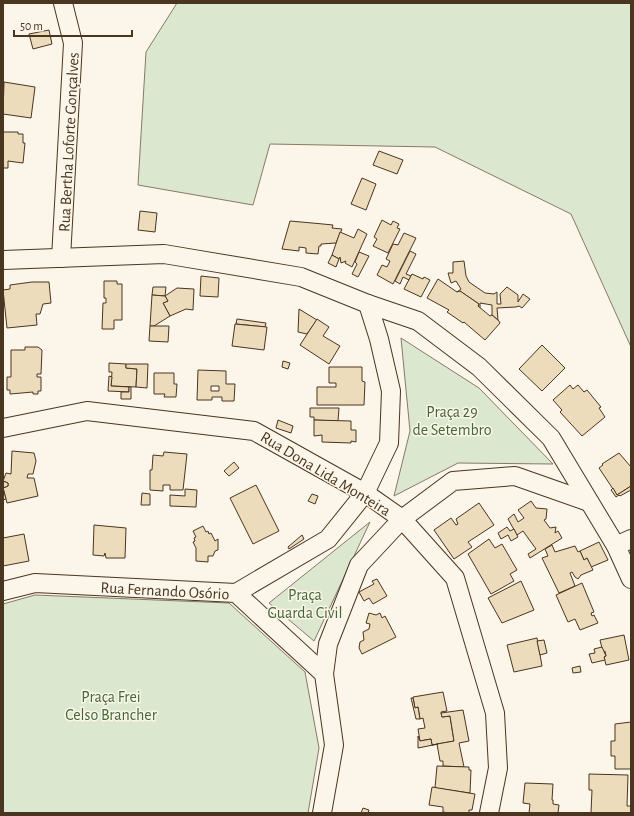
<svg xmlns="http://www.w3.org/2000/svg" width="634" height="816" font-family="'Alegreya Sans',sans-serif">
  <rect width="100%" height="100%" fill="#fbf6e9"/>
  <g fill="#dce7d0" stroke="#887966">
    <polygon points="177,3 631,3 631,347 571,214 435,147 270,144 253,205 138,185 146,52"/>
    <polygon points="401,338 479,388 553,464 458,463 394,496 410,431"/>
    <polygon points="370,522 314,641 269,603"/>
    <polygon points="35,595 229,603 305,672 319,748 308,813 3,813 3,604"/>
  </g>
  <g fill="#ecdcbc" stroke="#4a3520" fill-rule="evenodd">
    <polygon points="49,30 52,44 33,49 29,34"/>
    <polygon points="4,82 35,87 31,118 3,114"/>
    <polygon points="3,132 18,132 18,134 23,134 23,143 25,143 23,163 8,161 8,168 3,168"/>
    <polygon points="379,151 403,160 397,174 373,165"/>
    <polygon points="362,178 376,184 366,210 351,204"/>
    <polygon points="140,211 157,213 155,232 138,230"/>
    <polygon points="382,220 391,225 393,221 399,224 397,228 400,229 388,253 373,246 377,239 374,237"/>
    <polygon points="290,221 323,224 333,225 332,228 342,229 336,243 321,244 321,246 319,246 318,254 306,253 306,248 299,247 299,251 282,249"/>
    <polygon points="358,229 367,234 352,267 345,263 346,261 341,263 340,257 339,259 332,255 340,232 354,238"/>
    <polygon points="404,233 416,238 393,284 377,275 382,265 387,267 390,261 386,259 393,244 398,245"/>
    <polygon points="410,251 416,254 406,274 411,276 409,280 403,277 400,284 395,281"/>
    <polygon points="359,252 369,256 358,277 352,274 357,264 355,262"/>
    <polygon points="332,255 339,259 336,267 328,263"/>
    <polygon points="464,261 466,276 469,282 485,293 494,294 497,292 497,304 501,304 500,294 507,287 518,295 518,302 523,294 530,299 522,308 519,306 516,307 497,308 498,320 492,315 492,305 480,303 480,308 478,306 479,304 470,298 460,291 457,292 461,289 456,281 451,283 448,273 453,273 453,262"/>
    <polygon points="412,274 423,279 424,277 430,280 421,297 404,289"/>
    <polygon points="201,276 219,278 218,297 200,296"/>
    <polygon points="438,279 457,292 460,291 479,304 478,306 490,316 492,315 499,321 500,323 485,340 464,322 463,323 447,312 449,310 427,298"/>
    <polygon points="104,281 117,281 117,284 122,284 122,320 114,320 114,329 102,329 103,303 106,303 106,298 104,298"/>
    <polygon points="32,282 49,282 51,303 43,304 40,314 36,314 37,325 7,328 3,290 10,289 10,285"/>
    <polygon points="153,287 166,287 165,296 152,295"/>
    <polygon points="177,288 194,289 193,310 186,309 170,316 163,303 168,301 165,296"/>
    <polygon points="152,295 165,296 168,301 163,303 170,316 154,326 150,326"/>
    <polygon points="299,309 317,320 307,334 298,332"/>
    <polygon points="237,319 266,323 265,327 236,324"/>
    <polygon points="317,319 329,327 323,336 340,346 329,364 300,345"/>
    <polygon points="235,324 267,327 264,350 232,346"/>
    <polygon points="150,326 169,326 168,342 149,341"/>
    <polygon points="542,345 565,368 542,391 519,369"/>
    <polygon points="25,347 38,347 42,350 41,374 37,374 37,377 41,377 41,391 38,391 38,394 33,394 33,392 10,394 10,390 7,390 7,377 11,377 11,350 25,350"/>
    <polygon points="283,361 290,363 288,369 282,367"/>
    <polygon points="109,363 126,364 126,368 137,369 136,387 111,386 112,372 109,372"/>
    <polygon points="126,364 148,364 147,388 136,387 137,369 126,368"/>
    <polygon points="329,367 362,367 362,381 365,382 364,405 317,405 317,387 336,387 336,383 329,383"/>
    <path d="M 198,370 L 226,371 L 226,384 L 235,384 L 234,401 L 222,401 L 222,397 L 212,397 L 212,400 L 197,400 ZM 211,386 L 219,386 L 219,391 L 211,391 Z"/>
    <polygon points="154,373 174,373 174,384 177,384 176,397 164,397 165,394 154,394"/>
    <polygon points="109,376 112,377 111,386 129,387 129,392 108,391"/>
    <polygon points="570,385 573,389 578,385 584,392 587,390 601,407 599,408 605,417 582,436 560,412 562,410 553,400"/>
    <polygon points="129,387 131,387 131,399 121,399 121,392 129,392"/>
    <polygon points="310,408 339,408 338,421 314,420 314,417 310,417"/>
    <polygon points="278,420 293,426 291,433 276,428"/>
    <polygon points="314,420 351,421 351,430 356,430 356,442 351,441 351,443 322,442 322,435 314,436"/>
    <polygon points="12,451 34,453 36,461 33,474 28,474 27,478 34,478 38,496 7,503 3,488 8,486 8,483 3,481 6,473 11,474"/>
    <polygon points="164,452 187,454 183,490 170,490 170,485 163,485 163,491 150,490 150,470 152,470 153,455 163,456"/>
    <polygon points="619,453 631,467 631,486 617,495 599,468 603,465 602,464"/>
    <polygon points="234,462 239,468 229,476 224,471"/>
    <polygon points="3,481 8,483 8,486 3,488 6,499 3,500"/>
    <polygon points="256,485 279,531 253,544 230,498"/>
    <polygon points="631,486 631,490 620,496 619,495 616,497 611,490 613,488 617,495"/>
    <polygon points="185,489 197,490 196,507 170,506 170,495 185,496"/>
    <polygon points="142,493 150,494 150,505 141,505"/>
    <polygon points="312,494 318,496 315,504 308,501"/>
    <polygon points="531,501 536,508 547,509 546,519 544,520 550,528 556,527 555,533 558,531 562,538 530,558 528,554 536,549 523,531 517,535 508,519 514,514 518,522 524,518 518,510"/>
    <polygon points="479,503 494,525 468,542 472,547 454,559 434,530 451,518 456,525 458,524 456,519"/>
    <polygon points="94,525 126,528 125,558 106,558 105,553 104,556 93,555"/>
    <polygon points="203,526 206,532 208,531 209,534 211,533 215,541 218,539 218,550 215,551 213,556 208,556 208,562 196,561 196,548 193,542 195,541 194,538 196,537 193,531"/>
    <polygon points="507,527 510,531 514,529 518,537 511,541 508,535 501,539 498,533"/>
    <polygon points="24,534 29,561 3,566 3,538"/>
    <polygon points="302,535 304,539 289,549 288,547"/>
    <polygon points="489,539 495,548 502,544 517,570 510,574 514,581 491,594 468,554"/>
    <polygon points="599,542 608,560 591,567 587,558 584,560 580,551"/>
    <polygon points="552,545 555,552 575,546 578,552 580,551 584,560 587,558 593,570 581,575 578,579 575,577 572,572 570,573 575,586 559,593 542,558 548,556 545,549"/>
    <polygon points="377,579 387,596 373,604 369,598 364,601 359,592 374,584 372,581"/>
    <polygon points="521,581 534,610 502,623 488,598"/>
    <polygon points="582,583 594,612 591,613 592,616 594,615 598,623 580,630 575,619 568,622 556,595"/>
    <polygon points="369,613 376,615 380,613 382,618 385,616 396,637 362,654 359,648 360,642 364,640 363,632 369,629 370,624 366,623"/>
    <polygon points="624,635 629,660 606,665 604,657 606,656 605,651 603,652 600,640"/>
    <polygon points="537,638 542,666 514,672 507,645"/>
    <polygon points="544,640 547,653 540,655 537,641"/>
    <polygon points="602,647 606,656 604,657 605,660 592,663 589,654 595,653 594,649"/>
    <polygon points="580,666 581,672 573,673 572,668"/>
    <polygon points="443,692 447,711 441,712 442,717 450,716 454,741 432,745 431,739 420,741 418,729 425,728 423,718 420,719 418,707 415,708 413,697"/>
    <polygon points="411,698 413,698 415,708 418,707 420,719 416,719"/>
    <polygon points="463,710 469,741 459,743 464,767 443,766 443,761 440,761 437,744 454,741 450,716 442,717 441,713"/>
    <polygon points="631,722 631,769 615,769 615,756 611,756 611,741 615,741 615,724"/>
    <polygon points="418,736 420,741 431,739 432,745 438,744 418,748"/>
    <polygon points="437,766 469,767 469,770 471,770 470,793 435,788"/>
    <polygon points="589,774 628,775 627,806 631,806 631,813 591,813 592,790 589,790"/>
    <polygon points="525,783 553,784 552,800 553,800 553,804 559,805 558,813 529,813 530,804 523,803"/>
    <polygon points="432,787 475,794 472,810 469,810 469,813 449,813 443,812 443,807 429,805"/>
    <polygon points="363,808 369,810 368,813 361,813"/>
  </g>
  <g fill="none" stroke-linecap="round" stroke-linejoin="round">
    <defs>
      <g id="minor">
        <polyline points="61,258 73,43 63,3"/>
        <polyline points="3,260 164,254 301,277 368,304 418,321 479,367 551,438 616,546 631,579"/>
        <polyline points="3,428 87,411 254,431 365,493 402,519 455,578 495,713 498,768 489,813"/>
        <polyline points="616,546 631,539"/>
        <polyline points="3,591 35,583 236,593 324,674 334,745 322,813"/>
        <polyline points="236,593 328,539 365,493 389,443 391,391 379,339 368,304"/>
        <polyline points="324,674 328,644 359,565 402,519 453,481 515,476 589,502"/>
      </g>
    </defs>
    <use href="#minor" stroke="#4a3520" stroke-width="20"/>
    <use href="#minor" stroke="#fbf6e9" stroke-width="18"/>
  </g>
  <g text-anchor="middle" stroke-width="3" stroke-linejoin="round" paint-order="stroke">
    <g font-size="16" fill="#4a3520" stroke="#fbf6e9">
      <text transform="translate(68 142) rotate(-87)" y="6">Rua Bertha Loforte Gonçalves</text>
      <text transform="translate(326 473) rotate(31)" y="6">Rua Dona Lida Monteira</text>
      <text transform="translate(165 590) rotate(3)" y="6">Rua Fernando Osório</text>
    </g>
    <g font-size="16" fill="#436837" stroke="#fbf6e9">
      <text x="452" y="417">Praça 29<tspan x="452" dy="18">de Setembro</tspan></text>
      <text x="305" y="600">Praça<tspan x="305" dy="18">Guarda Civil</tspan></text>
      <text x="111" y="702">Praça Frei<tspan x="111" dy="18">Celso Brancher</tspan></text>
    </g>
  </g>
  <rect width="634" height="816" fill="none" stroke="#4a3520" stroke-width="8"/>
  <path d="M14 30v6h118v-6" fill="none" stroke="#4a3520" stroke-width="2"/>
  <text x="20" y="30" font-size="12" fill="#4a3520" stroke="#fbf6e9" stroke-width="3" paint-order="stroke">50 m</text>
</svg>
